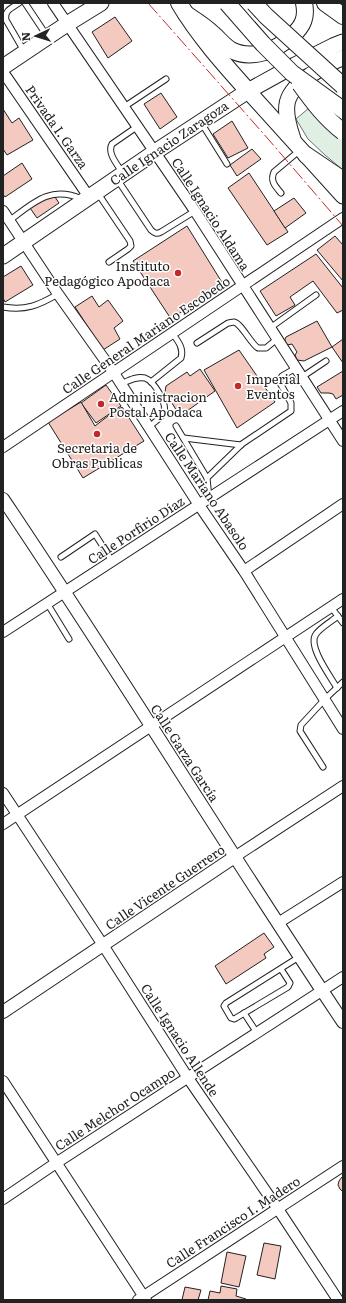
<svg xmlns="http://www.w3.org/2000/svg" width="346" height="1303" font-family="Literata,serif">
  <rect width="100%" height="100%" fill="#fff"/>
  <polygon fill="#e0efe3" stroke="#6f6f6f" points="309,108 321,122 343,140 343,170 325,155 308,139 296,119"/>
  <g fill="#f3c9c0" stroke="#222">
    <polygon points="115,17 132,41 108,58 92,32"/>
    <polygon points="161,93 177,117 160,129 144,104"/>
    <polygon points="3,109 12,123 19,118 33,140 7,155 3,149"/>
    <polygon points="232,121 248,148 228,158 213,134"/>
    <polygon points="252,149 261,159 237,176 230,165"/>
    <polygon points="22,163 32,179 5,197 3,194 3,176"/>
    <polygon points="249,173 288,232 267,245 228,188"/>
    <polygon points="53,194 59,203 37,218 30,208"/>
    <polygon points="294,198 306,213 285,228 274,211"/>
    <polygon points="187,226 223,284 171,319 133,261"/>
    <polygon points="335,236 343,245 343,281 317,250"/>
    <polygon points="316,254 343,288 343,310 337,313 313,281 290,297 295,305 276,316 260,291"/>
    <polygon points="21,266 33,285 5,302 3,298 3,277"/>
    <polygon points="92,296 99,307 108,300 123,321 114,328 120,339 103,350 75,307"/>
    <polygon points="317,321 332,347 304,361 297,360 295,355 297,352 292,344 287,345 285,343 285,339 286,337"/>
    <polygon points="343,339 343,363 332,347"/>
    <polygon points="239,350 275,402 237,428 204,370"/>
    <polygon points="200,369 215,391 180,416 165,392 166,386 187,372 190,376"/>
    <polygon points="343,371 343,395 336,399 333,394 329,393 321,393 317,387"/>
    <polygon points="106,385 121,406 96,423 81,403"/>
    <polygon points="81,402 95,426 108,416 122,407 144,441 83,478 48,422"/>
    <polygon points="264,933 274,947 264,954 266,958 226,984 215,966"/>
    <polygon points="342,1177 343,1177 343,1192 340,1189 338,1185 339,1181"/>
    <polygon points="264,1243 281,1246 275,1279 257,1275"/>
    <polygon points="227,1252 246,1256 239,1287 221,1283"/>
    <polygon points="221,1286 237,1289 236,1296 246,1299 246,1300 208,1300 210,1291 220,1293"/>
    <polygon points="185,1287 201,1290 198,1300 182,1300"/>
  </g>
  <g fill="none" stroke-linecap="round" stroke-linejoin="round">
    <defs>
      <g id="service">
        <path d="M 19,3 C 12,8 4,10 6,20 L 24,51"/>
        <polyline points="25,3 47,36"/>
        <polyline points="124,107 166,79"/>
        <polyline points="202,124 227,164"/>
        <path d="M 122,172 C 117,164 107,153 112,144 L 138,126"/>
        <path d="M 117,179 L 151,230 C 155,234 157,234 161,232 L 195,211"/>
        <polyline points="97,192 130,241 131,246 128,249 109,262"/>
        <path d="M 281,193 C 275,186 270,181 274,172 L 299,151"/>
        <path d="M 9,221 C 33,203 50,185 82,199"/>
        <path d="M 3,307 C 26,311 39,305 58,294"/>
        <polyline points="270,328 316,295"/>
        <path d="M 197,343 L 228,323 C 230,323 232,322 234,322 C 242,324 250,343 258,348 L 266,348 L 277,339"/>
        <polyline points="302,377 326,361"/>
        <path d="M 151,382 L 181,358 C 184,348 178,341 172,333"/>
        <path d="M 121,384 C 128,381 136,376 145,378 C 154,381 169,405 163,414 C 160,419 153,423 149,427"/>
        <polyline points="176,426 207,478"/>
        <polyline points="184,438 241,445"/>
        <polyline points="209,498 207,478 242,444 291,411 291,403 279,381 282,376 296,368"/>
        <polyline points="61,557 95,534 112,561"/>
        <polyline points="47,603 69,639"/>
        <polyline points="331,607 343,623"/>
        <path d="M 337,688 C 331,677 307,646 316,634 C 320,628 332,621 338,616"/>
        <polyline points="323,767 300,731 301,725 325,699 343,682"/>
        <polyline points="281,969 290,983 288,987 236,1018 234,1019 231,1018 224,1006 226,1003 299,957"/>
        <polyline points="244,1013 257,1033"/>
      </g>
      <g id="minor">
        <polyline points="53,3 195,211 343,441"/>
        <polyline points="3,72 89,197"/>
        <polyline points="3,211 58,294 114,373 199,505 244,571 343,729"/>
        <polyline points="3,447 343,218"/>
        <polyline points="244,571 343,504"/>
        <polyline points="3,632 343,411"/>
        <polyline points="3,793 103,945 188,1078 278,1209 338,1300"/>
        <polyline points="3,824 343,599"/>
        <polyline points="236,856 343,786"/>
        <polyline points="278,923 343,882"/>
        <polyline points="3,1081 146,1300"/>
        <polyline points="3,1199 56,1163 343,977"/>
        <polyline points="138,1300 343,1166"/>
      </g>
      <g id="tertiary">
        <path d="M 3,499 C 119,671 227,849 343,1022"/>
        <polyline points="3,1012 236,856"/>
      </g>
      <g id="primary">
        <polyline points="3,67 67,24 101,3"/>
        <polyline points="248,91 343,196"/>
        <path d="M 293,139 C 282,107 283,93 312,74 C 322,68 332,61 343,58"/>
        <polyline points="3,256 155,152 248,91 295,65 333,46 343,42"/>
      </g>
      <g id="trunk">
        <path d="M 179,3 C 198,35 223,63 248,91"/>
        <polyline points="325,3 343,16"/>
        <path d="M 186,14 C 195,20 205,26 213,34 C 219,39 224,46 231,50 C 252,61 277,50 293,35 C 303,26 307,17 304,3"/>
        <polyline points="306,155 343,180"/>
      </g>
    </defs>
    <use href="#service" stroke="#222" stroke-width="7"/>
    <use href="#minor" stroke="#222" stroke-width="12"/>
    <use href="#tertiary" stroke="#222" stroke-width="14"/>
    <use href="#primary" stroke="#222" stroke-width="17"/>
    <use href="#trunk" stroke="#222" stroke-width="18"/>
    <use href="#service" stroke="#fff" stroke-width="5"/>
    <use href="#minor" stroke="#fff" stroke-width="10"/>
    <use href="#tertiary" stroke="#fff" stroke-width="12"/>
    <use href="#primary" stroke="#fff" stroke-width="15"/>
    <use href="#trunk" stroke="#fff" stroke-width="16"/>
    <defs>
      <g id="trunk-bridge">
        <polyline points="227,3 263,44 292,73 343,110"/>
        <polyline points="254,3 266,16 343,86"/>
        <path d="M 300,84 C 313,102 325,118 343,132"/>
      </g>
    </defs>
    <use href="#trunk-bridge" stroke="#222" stroke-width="18" stroke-linecap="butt"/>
    <use href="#trunk-bridge" stroke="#fff" stroke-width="16"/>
    <polyline stroke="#c62828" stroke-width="1" stroke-dasharray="14 3 2 3" stroke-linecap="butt" points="148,3 269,140 343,226"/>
  </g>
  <g fill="#c62828" stroke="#fff" stroke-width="1.5">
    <circle cx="178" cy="273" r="4"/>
    <circle cx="238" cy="386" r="4"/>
    <circle cx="101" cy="404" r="4"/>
    <circle cx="97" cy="434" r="4"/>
  </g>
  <g text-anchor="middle" stroke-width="3" stroke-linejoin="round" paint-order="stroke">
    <g font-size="13" fill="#222" stroke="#fff">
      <text transform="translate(57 127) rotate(55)" y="5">Privada I. Garza</text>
      <text transform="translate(169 143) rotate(-34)" y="5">Calle Ignacio Zaragoza</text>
      <text transform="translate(211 214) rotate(57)" y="5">Calle Ignacio Aldama</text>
      <text transform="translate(146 335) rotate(-34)" y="5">Calle General Mariano Escobedo</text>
      <text transform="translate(207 491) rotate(56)" y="5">Calle Mariano Abasolo</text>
      <text transform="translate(136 530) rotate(-33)" y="5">Calle Porfirio Díaz</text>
      <text transform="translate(185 753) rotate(57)" y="5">Calle Garza García</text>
      <text transform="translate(165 887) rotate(-34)" y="5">Calle Vicente Guerrero</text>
      <text transform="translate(180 1040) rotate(57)" y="5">Calle Ignacio Allende</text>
      <text transform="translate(115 1109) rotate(-33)" y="5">Calle Melchor Ocampo</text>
      <text transform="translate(233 1222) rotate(-33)" y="5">Calle Francisco I. Madero</text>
    </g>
    <g font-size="13" fill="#222" stroke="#fff" text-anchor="start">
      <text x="170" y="271" text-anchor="end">Instituto<tspan x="170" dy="15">Pedagógico Apodaca</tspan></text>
      <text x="246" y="384">Imperial<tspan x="246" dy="15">Eventos</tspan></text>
      <text x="109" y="402">Administracion<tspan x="109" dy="15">Postal Apodaca</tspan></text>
      <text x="97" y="453" text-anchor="middle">Secretaria de<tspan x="97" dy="15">Obras Publicas</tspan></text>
    </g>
  </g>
  <rect width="346" height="1303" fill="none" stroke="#222222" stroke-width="8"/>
  <g transform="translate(36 36) rotate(266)" stroke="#ffffff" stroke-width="3" paint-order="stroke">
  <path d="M0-3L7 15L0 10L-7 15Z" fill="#222222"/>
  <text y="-6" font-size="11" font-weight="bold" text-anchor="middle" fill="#222222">N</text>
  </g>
</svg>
